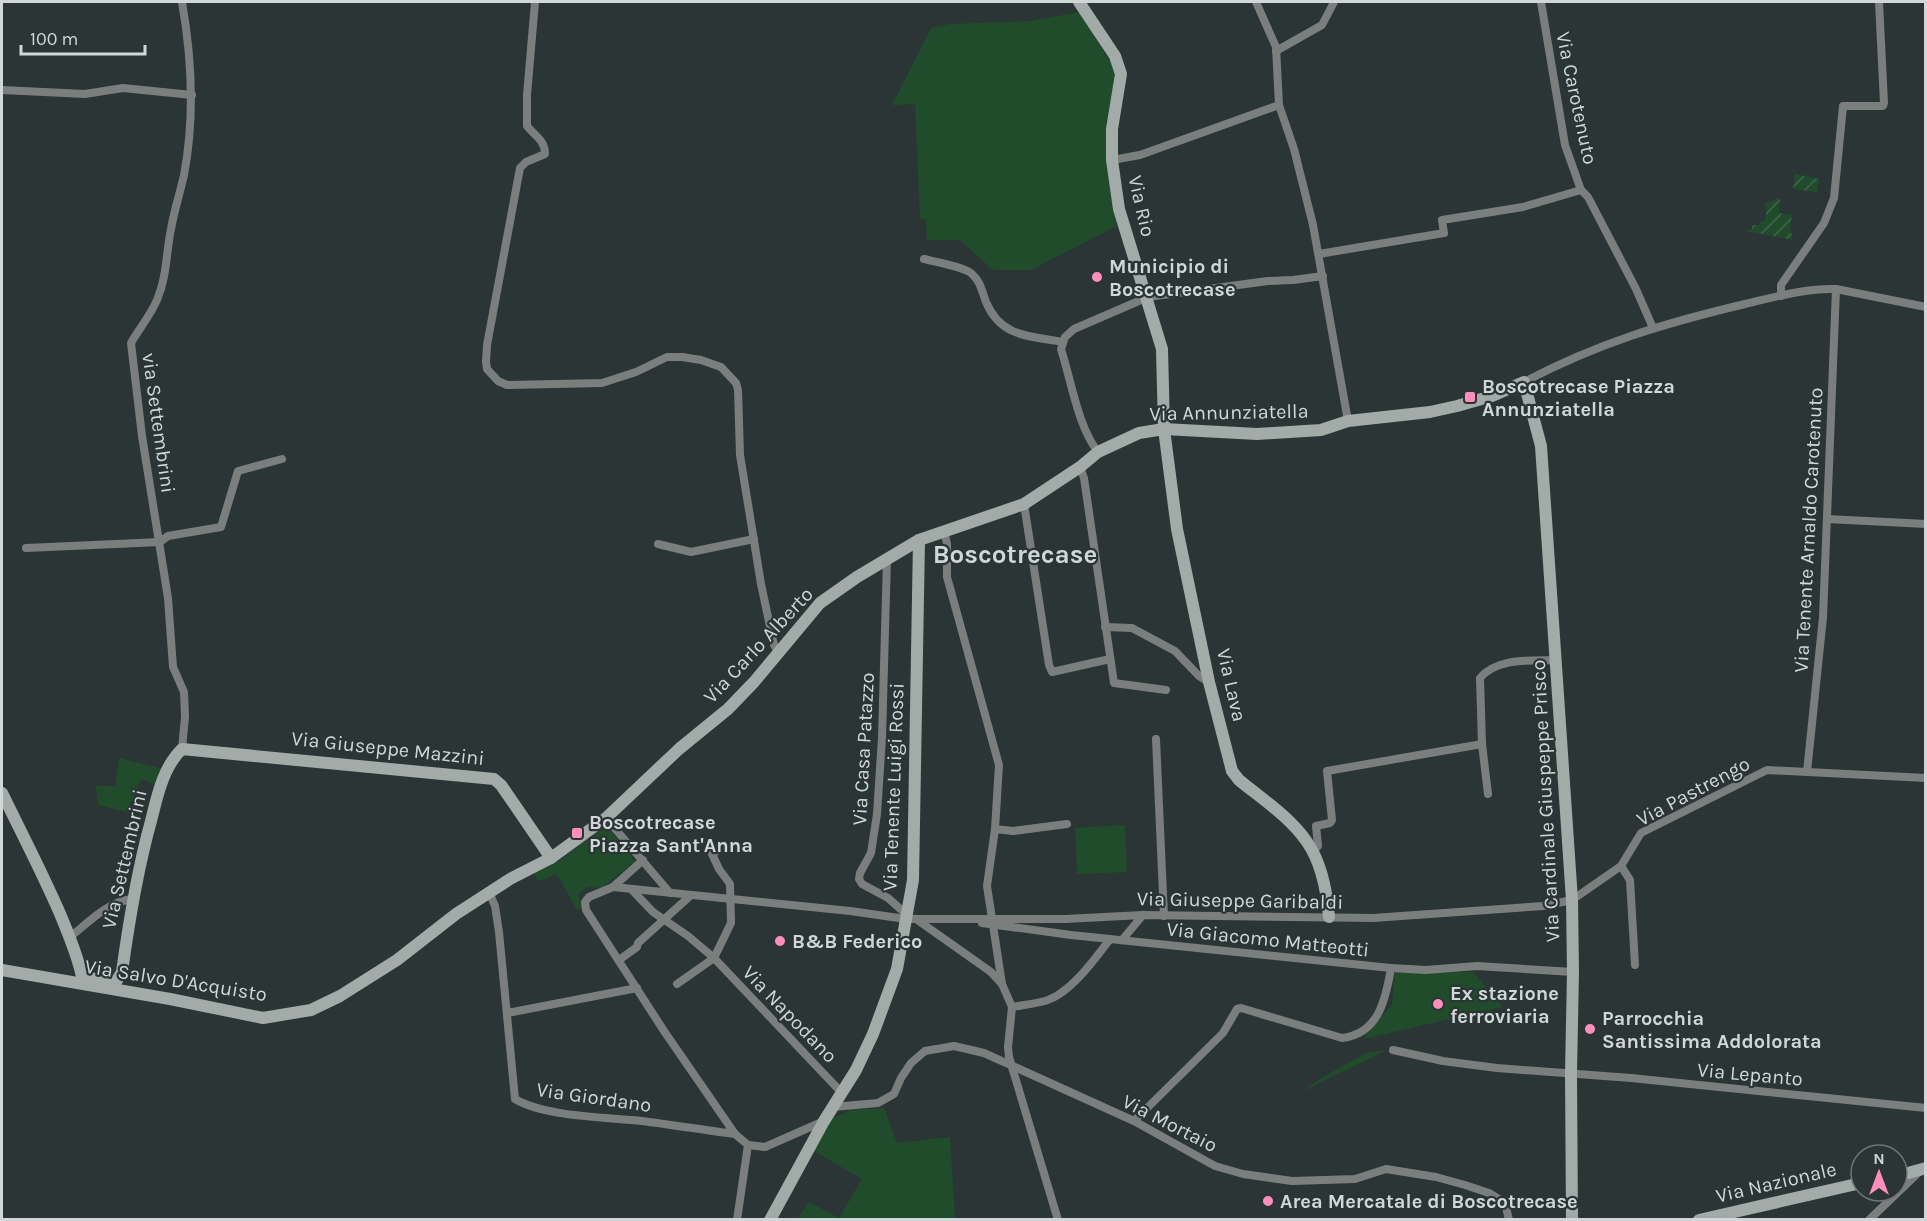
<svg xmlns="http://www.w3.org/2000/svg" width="1927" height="1221" font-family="Karla,sans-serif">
  <defs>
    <pattern id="garden-furrows" width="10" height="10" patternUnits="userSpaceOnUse" patternTransform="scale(1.5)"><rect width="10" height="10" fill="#214c2b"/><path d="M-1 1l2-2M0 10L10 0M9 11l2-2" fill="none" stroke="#406549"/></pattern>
  </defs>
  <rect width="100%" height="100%" fill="#2b3536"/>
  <g fill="#214c2b">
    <polygon points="1080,12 1115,70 1115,86 1106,124 1106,157 1117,226 1031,270 993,270 960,240 927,240 926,219 920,219 915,104 892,105 931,28 950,24 1029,21"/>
    <polygon points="119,758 163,769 157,785 141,779 127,812 98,805 96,786 115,786"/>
    <polygon points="1125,825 1127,872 1077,874 1075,828"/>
    <polygon points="607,826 635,861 602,888 588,887 578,894 582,908 577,910 559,878 555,875 538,881 534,873 557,862"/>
    <polygon points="1473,972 1503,1007 1363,1039 1392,1004 1395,973"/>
    <polygon points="1387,1050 1301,1092 1323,1077 1366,1053"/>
    <polygon points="884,1108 897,1143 950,1137 955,1219 797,1220 809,1202 839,1218 862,1179 814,1151 831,1119 851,1110"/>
  </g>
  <g fill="url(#garden-furrows)">
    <polygon points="1795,174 1819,179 1817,192 1793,189"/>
    <polygon points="1780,198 1779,213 1792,215 1790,228 1793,240 1747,231 1752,230 1752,225 1759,225 1760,221 1765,221 1767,207 1763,204"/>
  </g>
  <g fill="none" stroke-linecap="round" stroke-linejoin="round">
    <g stroke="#7a7f7e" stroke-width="8">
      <path d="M 535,2 L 527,95 L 527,126 C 535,136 545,140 545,154 L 526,162 L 520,168 L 487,345 L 486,362 L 487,369 L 498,381 L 507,385 L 602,383 L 636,372 L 667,357 L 682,357 L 701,360 L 721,367 L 736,383 L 738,390 L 740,455 L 761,584 L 774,645 L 778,651"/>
      <polyline points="1256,2 1276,47 1279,105 1294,149 1313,225 1348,421"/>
      <polyline points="1541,2 1565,145 1581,190 1588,197 1636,289 1653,328"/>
      <polyline points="1276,51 1322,25 1334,2"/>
      <polyline points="2,90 85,94 123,88 192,95"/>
      <polyline points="1112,160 1140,155 1279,105"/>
      <polyline points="1319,254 1444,233 1442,220 1523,207 1581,190"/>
      <path d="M 924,259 C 936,262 965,267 972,274 C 981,282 982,292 986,302 C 1001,338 1031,336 1063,342"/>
      <polyline points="1781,296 1781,285 1824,223 1834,198 1843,106 1883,106 1884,103 1879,2"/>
      <path d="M 1524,382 C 1598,343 1665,323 1745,304 C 1775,297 1806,288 1836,289 L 1926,307"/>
      <path d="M 1098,452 C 1078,427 1071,380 1061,349 L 1065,337 L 1074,329 L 1148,297 L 1268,281 L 1293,280 L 1323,276"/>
      <polyline points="1080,467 1084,478 1114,683 1166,690"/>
      <polyline points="1024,504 1049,665 1052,672 1110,659"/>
      <polyline points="1827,519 1926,524"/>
      <polyline points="944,530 947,544 947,577 999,765 995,829 987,886 1002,984"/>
      <polyline points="658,544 691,552 754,539"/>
      <polyline points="26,548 160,542 168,536 221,527 238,471 282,459"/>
      <polyline points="887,558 882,738 877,814 871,853 860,873 859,879 862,884 888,898 906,914"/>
      <polyline points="1105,627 1132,628 1175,651 1199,676 1209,682"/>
      <polyline points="1156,739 1164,916"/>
      <path d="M 182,749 L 185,717 L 184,692 L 173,667 L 168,598 L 142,436 L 131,343 C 139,329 150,316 157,300 C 167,277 166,253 171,229 C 174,211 180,193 184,175 C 195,117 192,59 182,2"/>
      <polyline points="1807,772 1823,617 1836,289"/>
      <path d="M 1488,794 L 1482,744 L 1480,678 C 1498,657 1531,661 1556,660"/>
      <polyline points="606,818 670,893"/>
      <polyline points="995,829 1013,831 1067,824"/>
      <polyline points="1312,853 1318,846 1316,826 1330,823 1332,820 1327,771 1482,744"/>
      <polyline points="643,860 613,887 589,897 585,902 586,910 664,1031 735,1134 748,1145 765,1147 824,1121"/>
      <polyline points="1621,866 1630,880 1635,965"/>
      <polyline points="613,887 850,911 906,919 1065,919 1143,915 1373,918 1543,906 1572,900 1621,866 1641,833 1767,770 1926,778"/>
      <polyline points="632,890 653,912 688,936 714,958 842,1093"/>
      <path d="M 489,892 L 495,906 L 499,932 L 515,1099 C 545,1117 606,1117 642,1121 C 673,1125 704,1130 735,1134"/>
      <polyline points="916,919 991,972 1002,984 1012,1007 1008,1047 1009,1057 1058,1220"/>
      <polyline points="982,923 1071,935 1391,968 1426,970 1477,966 1573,972"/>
      <path d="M 70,937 C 88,923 107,902 132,899"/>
      <polyline points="1122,940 1143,915"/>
      <polyline points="619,960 637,947 638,943 690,896"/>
      <polyline points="677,984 714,958 731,923 730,884 719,869 712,854 720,849"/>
      <path d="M 1012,1007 C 1023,1005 1034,1004 1045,1001 C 1070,994 1095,959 1110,939"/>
      <polyline points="507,1013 637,988"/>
      <polyline points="1393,1050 1443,1061 1497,1068 1631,1078 1926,1108"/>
      <polyline points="833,1107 878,1103 894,1094 901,1078 911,1063 925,1051 954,1046 984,1053 1134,1121 1215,1166 1243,1174 1292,1181 1355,1179 1386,1169 1436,1177 1465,1185 1489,1193 1505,1203 1509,1220"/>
      <path d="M 1134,1121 L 1223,1033 L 1237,1009 L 1241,1008 L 1342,1038 C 1379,1034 1386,998 1391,968"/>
      <polyline points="737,1220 748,1145"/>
      <polyline points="1869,1220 1920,1171"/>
    </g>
    <g stroke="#a3aba9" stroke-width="12">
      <path d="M 1079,2 L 1115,56 L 1121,74 L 1112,129 L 1112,160 L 1119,209 L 1162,349 L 1164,429 L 1177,529 L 1209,682 L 1232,771 L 1239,780 C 1262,799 1290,817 1307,842 C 1321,862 1327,893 1329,917"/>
      <path d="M 2,793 C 22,834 43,874 61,916 C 69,936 78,956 82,977"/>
      <polyline points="2,970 170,999 263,1018 311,1010 340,996 397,960 456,914 510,879 551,858 606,818 679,749 728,709 754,682 820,603 857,577 919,540 1024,504 1080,467 1098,452 1139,433 1164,429 1257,434 1321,430 1348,421 1430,412 1457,406 1492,396 1524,382 1541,446 1572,900 1573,972 1571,1074 1572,1220"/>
      <path d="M 89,978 L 116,982 L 122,972 C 129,921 137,871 151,821 C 157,797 163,767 182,749 L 494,779 L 501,785 L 551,858"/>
      <polyline points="1897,1176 1926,1168"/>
      <polyline points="770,1220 824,1121 856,1070 873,1034 897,969 913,880 919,540"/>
      <polyline points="1699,1220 1861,1183"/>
    </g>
  </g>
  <g fill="#fe8ebc" stroke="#2b3536" stroke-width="2">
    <circle cx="1097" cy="277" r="6"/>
    <rect x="1464" y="391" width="12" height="12" rx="3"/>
    <rect x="571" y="827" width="12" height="12" rx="3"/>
    <circle cx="780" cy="941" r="6"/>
    <circle cx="1438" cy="1004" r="6"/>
    <circle cx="1590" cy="1029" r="6"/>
    <circle cx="1268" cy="1201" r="6"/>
  </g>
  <g text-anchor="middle" stroke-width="4.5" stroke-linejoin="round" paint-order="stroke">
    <g font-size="20" fill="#d1d7d8" stroke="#2b3536">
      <text transform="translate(1577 98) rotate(78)" y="7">Via Carotenuto</text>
      <text transform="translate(1142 206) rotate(77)" y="7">Via Rio</text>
      <text transform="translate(1229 412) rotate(-1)" y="7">Via Annunziatella</text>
      <text transform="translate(159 423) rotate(82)" y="7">via Settembrini</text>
      <text transform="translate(1808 530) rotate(-87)" y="7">Via Tenente Arnaldo Carotenuto</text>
      <text transform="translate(758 645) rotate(-47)" y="7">Via Carlo Alberto</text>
      <text transform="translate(1232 685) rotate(77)" y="7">Via Lava</text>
      <text transform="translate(388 748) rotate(6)" y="7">Via Giuseppe Mazzini</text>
      <text transform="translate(863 749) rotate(-87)" y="7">Via Casa Patazzo</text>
      <text transform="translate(893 787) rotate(-88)" y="7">Via Tenente Luigi Rossi</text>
      <text transform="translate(1693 791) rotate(-28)" y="7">Via Pastrengo</text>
      <text transform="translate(1545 801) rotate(-93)" y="7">Via Cardinale Giuspeppe Prisco</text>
      <text transform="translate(124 859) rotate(-77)" y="7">Via Settembrini</text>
      <text transform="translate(1240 900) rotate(1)" y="7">Via Giuseppe Garibaldi</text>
      <text transform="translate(1268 939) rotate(6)" y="7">Via Giacomo Matteotti</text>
      <text transform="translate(176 980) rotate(9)" y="7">Via Salvo D'Acquisto</text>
      <text transform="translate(790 1014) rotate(46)" y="7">Via Napodano</text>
      <text transform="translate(1750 1074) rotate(5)" y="7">Via Lepanto</text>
      <text transform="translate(594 1097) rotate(8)" y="7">Via Giordano</text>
      <text transform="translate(1170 1123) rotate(27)" y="7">Via Mortaio</text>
      <text transform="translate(1776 1182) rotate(-13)" y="7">Via Nazionale</text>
    </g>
    <g font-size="20" font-weight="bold" fill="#d1d7d8" stroke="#2b3536" text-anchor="start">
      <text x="1109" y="273">Municipio di<tspan x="1109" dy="23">Boscotrecase</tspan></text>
      <text x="1482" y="393">Boscotrecase Piazza<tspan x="1482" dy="23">Annunziatella</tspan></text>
      <text x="589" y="829">Boscotrecase<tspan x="589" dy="23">Piazza Sant'Anna</tspan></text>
      <text x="792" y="948">B&amp;B Federico</text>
      <text x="1450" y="1000">Ex stazione<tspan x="1450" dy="23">ferroviaria</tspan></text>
      <text x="1602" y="1025">Parrocchia<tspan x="1602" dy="23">Santissima Addolorata</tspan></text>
      <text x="1280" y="1208">Area Mercatale di Boscotrecase</text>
    </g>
    <g font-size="26" font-weight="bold" fill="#d1d7d8" stroke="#2b3536">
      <text x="1015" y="563">Boscotrecase</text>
    </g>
  </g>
  <rect width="1927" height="1221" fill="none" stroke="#d1d7d8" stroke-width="6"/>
  <g transform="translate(1879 1173)"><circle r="28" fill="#2b3536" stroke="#6d7677" stroke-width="1.5"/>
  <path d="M0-4.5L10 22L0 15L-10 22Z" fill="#fe8ebc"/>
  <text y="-9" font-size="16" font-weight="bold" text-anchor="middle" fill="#d1d7d8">N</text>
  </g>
  <path d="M21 45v9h124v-9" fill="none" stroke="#d1d7d8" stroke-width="3"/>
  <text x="30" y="45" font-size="18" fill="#d1d7d8" stroke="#2b3536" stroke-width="4.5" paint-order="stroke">100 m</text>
</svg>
